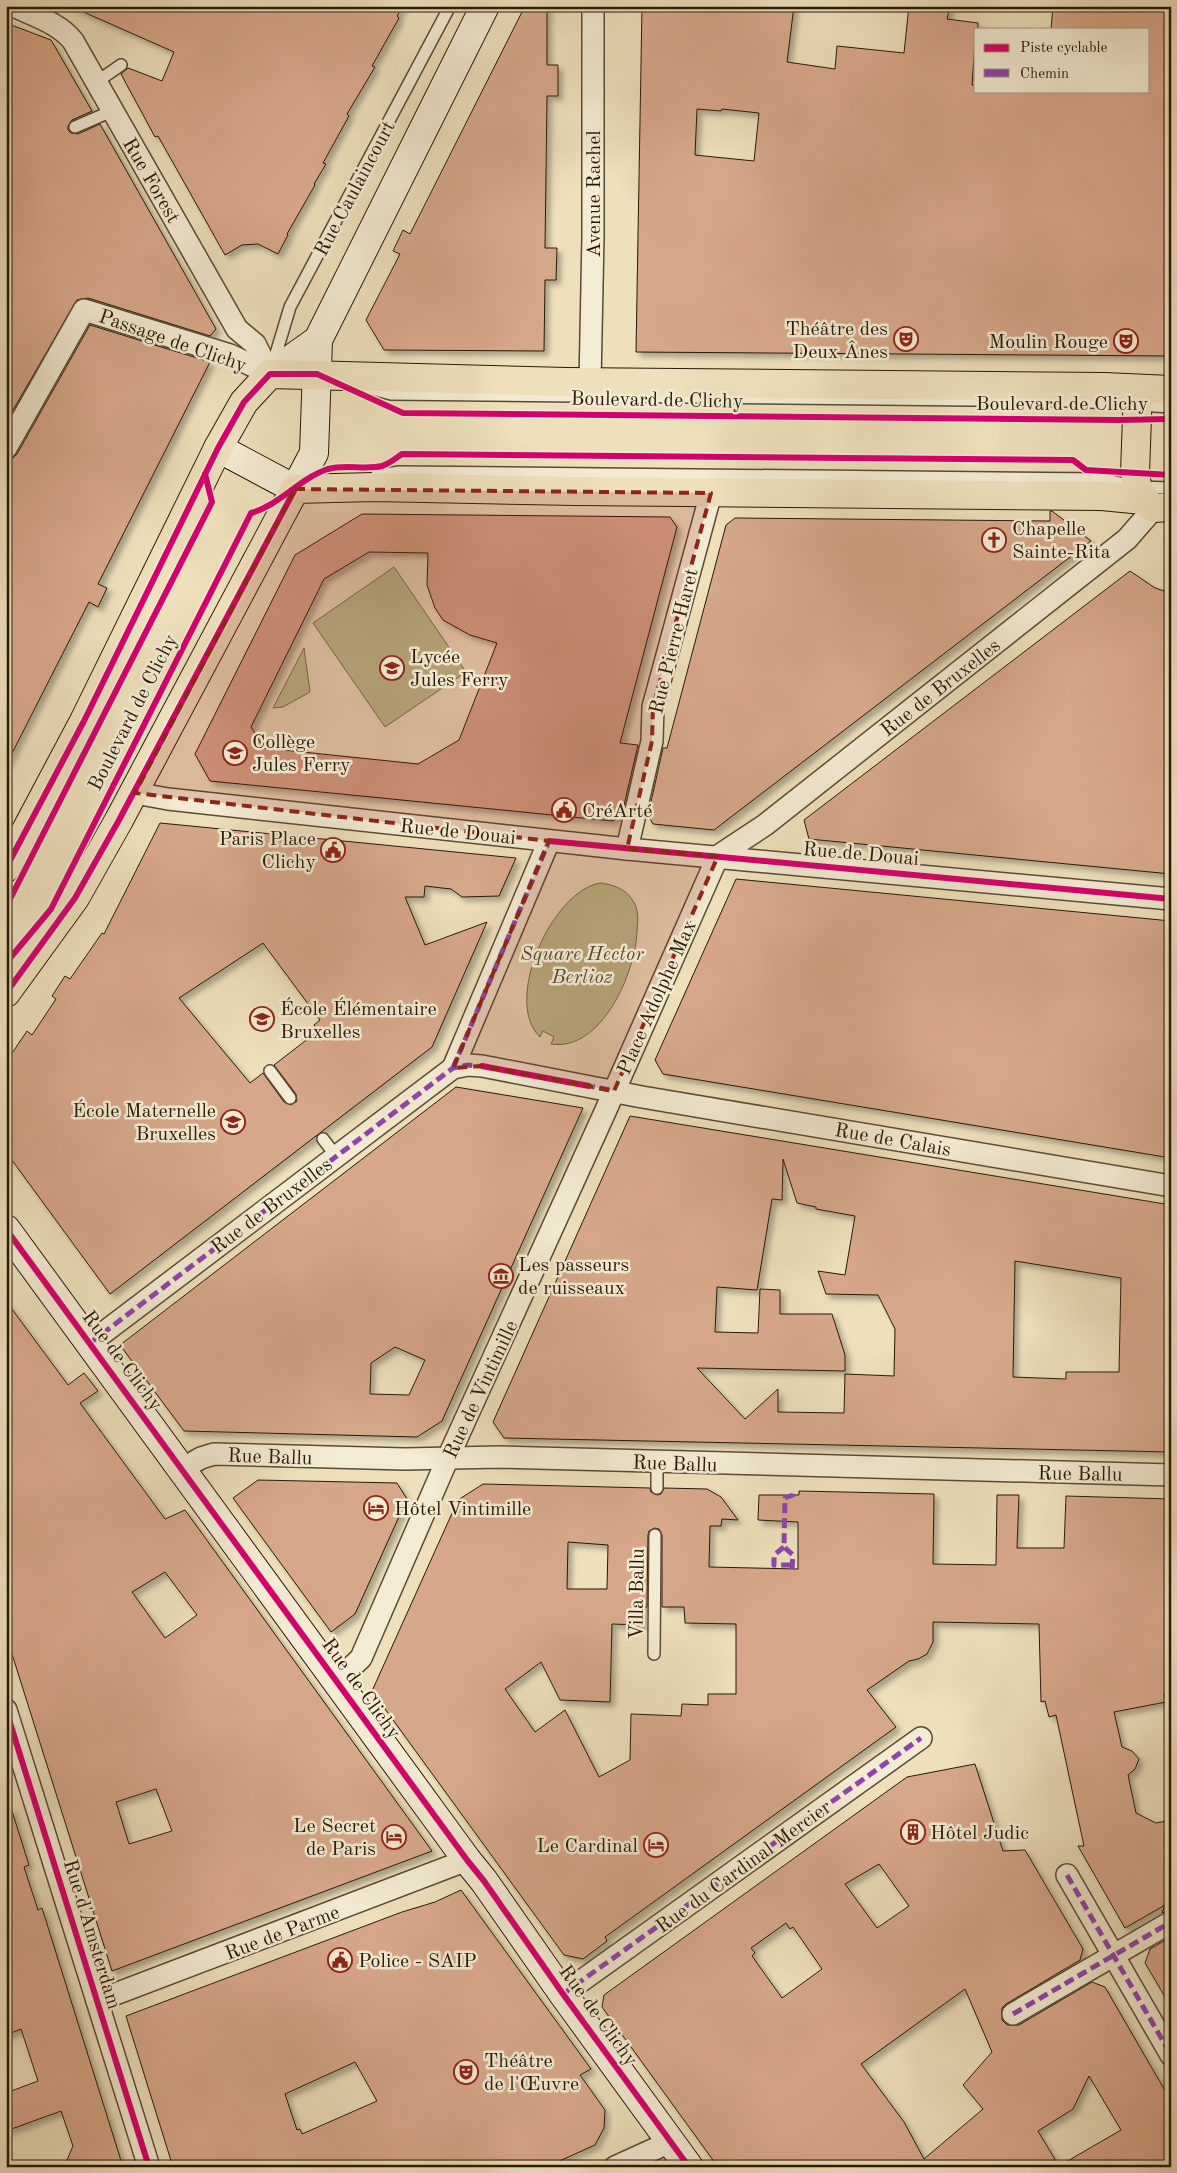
<svg xmlns="http://www.w3.org/2000/svg" width="1177" height="2173" font-family="'Old Standard TT',serif">
  <defs>
    <filter id="shadow"><feDropShadow dx="4.5" dy="4.5" stdDeviation="2.5" flood-color="#0004"/></filter>
  </defs>
  <rect width="100%" height="100%" fill="#ede0bb"/>
  <filter id="stains"><feTurbulence type="fractalNoise" baseFrequency=".004" numOctaves="4"/><feColorMatrix values="0 0 0 0 .2 0 0 0 0 .09 0 0 0 0 .02 0 0 0 .5 -.17"/></filter>
  <radialGradient id="worn" r=".72"><stop offset=".6" stop-color="#630" stop-opacity="0"/><stop offset="1" stop-color="#630" stop-opacity=".3"/></radialGradient>
  <g fill="#bdc18d" stroke="#726d4a">
    <polygon points="394,567 466,672 385,727 313,623"/>
    <polygon points="304,648 310,692 283,707 273,708"/>
    <path d="M 601,883 C 614,885 626,889 633,901 C 639,909 638,921 637,931 C 636,971 602,1052 551,1044 L 554,1037 L 543,1031 L 540,1037 C 502,1001 553,889 601,883 Z"/>
  </g>
  <g fill="#d7a789" stroke="#281906" fill-rule="evenodd" filter="url(#shadow)">
    <polygon points="70,6 403,6 397,16 399,18 372,66 375,67 347,114 349,116 323,163 326,164 314,184 315,185 287,234 288,235 278,254 258,244 242,245 225,255 158,136 155,137 121,74 128,68 162,81 174,52"/>
    <polygon points="525,6 547,6 547,65 558,65 558,96 547,96 545,248 557,248 556,280 545,280 544,351 384,350 366,320 400,254 393,251 403,230 410,234"/>
    <path d="M 642,6 L 794,6 L 787,62 L 835,69 L 837,46 L 904,53 L 909,6 L 950,6 L 947,19 L 978,23 L 978,29 L 976,29 L 972,85 L 976,85 L 976,91 L 1148,91 L 1148,29 L 1051,29 L 1053,6 L 1155,6 L 1171,8 L 1171,356 L 636,352 ZM 697,109 L 721,111 L 722,109 L 759,113 L 754,161 L 695,155 Z"/>
    <polygon points="6,23 51,40 92,111 72,120 68,126 68,130 71,133 78,134 100,124 216,329 210,336 88,298 77,300 6,422"/>
    <polygon points="90,325 210,362 98,584 107,588 98,607 89,602 6,765 6,460 12,459 17,454"/>
    <polygon points="1050,511 1052,511 1091,541 714,830 653,824 648,815 663,748 667,748 726,525 735,518 1050,521"/>
    <path d="M 362,514 L 670,517 L 677,527 L 620,743 L 638,745 L 622,814 L 613,821 L 210,781 L 195,754 L 295,555 ZM 369,552 L 428,553 L 427,585 L 435,608 L 443,620 L 470,635 L 497,643 L 459,740 L 418,764 L 264,748 L 251,727 L 324,579 Z"/>
    <polygon points="1130,571 1155,588 1171,593 1171,874 809,839 804,820"/>
    <path d="M 160,823 L 516,858 L 499,896 L 462,897 L 451,889 L 425,886 L 424,897 L 405,897 L 425,945 L 487,922 L 432,1047 L 110,1294 L 6,1152 L 6,1062 L 27,1031 L 32,1035 L 56,999 L 52,996 L 65,976 L 70,979 L 102,933 L 104,934 ZM 263,943 L 320,1020 L 314,1025 L 318,1031 L 274,1065 L 296,1094 L 297,1101 L 291,1105 L 284,1102 L 263,1073 L 250,1083 L 179,998 Z"/>
    <polygon points="736,879 1171,921 1171,1158 663,1074 655,1060"/>
    <path d="M 456,1087 L 583,1108 L 442,1421 L 417,1437 L 184,1431 L 120,1345 ZM 395,1347 L 425,1360 L 409,1395 L 370,1394 L 371,1363 Z"/>
    <path d="M 630,1116 L 1171,1205 L 1171,1452 L 504,1438 L 493,1422 ZM 783,1159 L 797,1203 L 816,1207 L 816,1209 L 855,1216 L 845,1275 L 818,1271 L 826,1294 L 878,1295 L 895,1329 L 894,1376 L 845,1374 L 844,1413 L 778,1412 L 778,1389 L 745,1419 L 697,1368 L 845,1371 L 845,1355 L 832,1314 L 780,1314 L 780,1290 L 760,1289 L 758,1333 L 715,1332 L 717,1287 L 757,1290 L 772,1199 L 782,1200 ZM 1015,1261 L 1121,1278 L 1119,1372 L 1066,1372 L 1066,1379 L 1013,1377 Z"/>
    <path d="M 6,1301 L 68,1385 L 84,1373 L 98,1391 L 80,1403 L 165,1519 L 185,1510 L 432,1851 L 112,1971 L 6,1635 ZM 165,1572 L 197,1615 L 165,1638 L 132,1592 ZM 156,1789 L 172,1831 L 129,1844 L 116,1802 Z"/>
    <polygon points="258,1480 397,1483 407,1499 355,1614 331,1632 233,1498"/>
    <path d="M 483,1484 L 650,1488 L 651,1492 L 657,1495 L 661,1494 L 664,1488 L 707,1489 L 721,1497 L 738,1520 L 722,1519 L 721,1526 L 710,1526 L 709,1567 L 798,1569 L 798,1522 L 758,1520 L 759,1495 L 799,1495 L 799,1491 L 934,1494 L 933,1564 L 996,1565 L 997,1495 L 1019,1495 L 1017,1548 L 1064,1548 L 1066,1496 L 1171,1499 L 1171,1682 L 1166,1693 L 1164,1694 L 1166,1702 L 1114,1712 L 1122,1747 L 1132,1751 L 1139,1759 L 1135,1769 L 1128,1775 L 1136,1813 L 1156,1823 L 1171,1820 L 1171,1910 L 1162,1913 L 1165,1905 L 1125,1928 L 1078,1846 L 1084,1846 L 1056,1715 L 1049,1717 L 1045,1701 L 1041,1702 L 1039,1624 L 933,1622 L 933,1642 L 927,1654 L 918,1659 L 909,1661 L 867,1690 L 896,1727 L 605,1937 L 607,1941 L 583,1959 L 564,1955 L 372,1691 L 458,1500 ZM 655,1528 L 659,1529 L 662,1535 L 662,1607 L 684,1607 L 685,1623 L 736,1624 L 736,1694 L 708,1694 L 708,1705 L 682,1704 L 681,1716 L 631,1714 L 630,1760 L 599,1777 L 565,1710 L 535,1732 L 505,1689 L 541,1662 L 560,1700 L 610,1702 L 612,1624 L 643,1625 L 643,1607 L 647,1607 L 648,1535 L 649,1531 ZM 568,1542 L 608,1545 L 607,1589 L 567,1589 Z"/>
    <path d="M 975,1764 L 1003,1851 L 1025,1850 L 1083,1949 L 1080,1960 L 1006,2004 L 1002,2008 L 1002,2020 L 1007,2025 L 1019,2025 L 1092,1982 L 1105,1987 L 1171,2101 L 1171,2167 L 718,2167 L 602,2007 L 604,1995 L 907,1777 ZM 879,1864 L 909,1906 L 877,1928 L 845,1884 ZM 786,1923 L 790,1929 L 793,1927 L 822,1969 L 782,1998 L 752,1956 L 755,1953 L 751,1948 ZM 965,1989 L 992,2052 L 963,2085 L 983,2109 L 924,2159 L 904,2122 L 861,2064 ZM 1089,2076 L 1121,2130 L 1059,2166 L 1038,2131 L 1073,2109 Z"/>
    <polygon points="11,1808 29,1865 24,1867 38,1910 42,1908 123,2167 64,2167 73,2146 61,2111 6,2131 6,2093 38,2081 21,2029 6,2035 6,1809"/>
    <path d="M 461,1890 L 591,2069 L 580,2075 L 605,2110 L 604,2128 L 595,2145 L 546,2167 L 173,2167 L 126,2016 L 402,1912 L 435,1902 ZM 355,2062 L 377,2101 L 302,2134 L 300,2129 L 297,2130 L 285,2094 Z"/>
    <polygon points="1171,1937 1171,2007 1145,1963 1150,1949"/>
  </g>
  <g fill="none" stroke-linecap="round" stroke-linejoin="round">
    <defs>
      <g id="lane">
        <polyline points="95,83 121,65"/>
        <polyline points="75,127 112,111"/>
        <polyline points="272,367 290,307 450,6"/>
        <polyline points="364,387 391,394 577,396"/>
        <polyline points="593,396 1074,401 1171,407"/>
        <polyline points="376,476 399,472 1102,479 1137,487 1171,488"/>
        <polyline points="270,1071 290,1098"/>
        <polyline points="323,1139 336,1156"/>
        <polyline points="657,1488 657,1463"/>
        <polyline points="654,1654 655,1535"/>
      </g>
      <g id="street">
        <path d="M 14,6 C 34,16 59,23 73,41 L 237,329 L 255,344 L 270,374"/>
        <polyline points="590,382 593,236 593,6"/>
        <polyline points="6,448 84,310 230,355 270,374"/>
        <polyline points="135,793 168,799 627,849 1171,899"/>
        <polyline points="627,849 652,741 653,707 711,493"/>
        <polyline points="453,1068 549,841"/>
        <polyline points="90,1343 453,1068 468,1065 482,1066 642,1097 1171,1186"/>
        <polyline points="182,1469 201,1458 214,1454 405,1459 500,1457 1171,1475"/>
        <polyline points="337,1681 361,1658 447,1460 605,1112 718,856 765,825 1127,539 1154,508"/>
        <polyline points="6,1710 149,2167"/>
        <polyline points="1067,1875 1171,2055"/>
        <polyline points="563,1994 921,1738"/>
        <polyline points="97,2001 467,1860"/>
        <polyline points="1013,2014 1171,1922"/>
        <polyline points="615,2167 670,2142"/>
      </g>
      <g id="secondary">
        <polyline points="270,374 318,340"/>
        <polyline points="218,448 295,489 314,453 318,340 485,6"/>
        <polyline points="6,1229 467,1860 484,1881 563,1994 689,2167"/>
      </g>
      <g id="primary">
        <path d="M 1138,389 L 1135,473 C 1137,490 1141,499 1154,508 L 1171,507"/>
        <polyline points="6,868 84,721 218,448 244,402 270,374 567,382 1104,387 1171,390"/>
        <polyline points="6,993 75,898 119,820 295,489 374,487 576,491 1102,496 1143,500"/>
      </g>
    </defs>
    <use href="#lane" stroke="#594b33" stroke-width="14"/>
    <use href="#street" stroke="#594b33" stroke-width="24"/>
    <use href="#secondary" stroke="#281906" stroke-width="30"/>
    <use href="#primary" stroke="#281906" stroke-width="30"/>
    <use href="#lane" stroke="#f3ebd3" stroke-width="11"/>
    <use href="#street" stroke="#f3ebd3" stroke-width="21"/>
    <use href="#secondary" stroke="#f3ebd3" stroke-width="28"/>
    <use href="#primary" stroke="#ede0bb" stroke-width="28"/>
    <g stroke="#8e44ad" stroke-width="5" stroke-dasharray="10 5" stroke-linecap="butt">
      <polyline points="453,1068 549,841"/>
      <polyline points="585,1085 614,1091"/>
      <polyline points="90,1343 453,1068 468,1065 487,1067"/>
      <polyline points="784,1547 774,1555 774,1565 793,1565"/>
      <polyline points="792,1569 793,1555 784,1547 785,1498 793,1495 793,1491"/>
      <polyline points="1067,1875 1171,2055"/>
      <polyline points="563,1994 921,1738"/>
      <polyline points="1013,2014 1171,1922"/>
    </g>
    <defs>
      <g id="cycleway">
        <polyline points="549,841 1171,899"/>
        <polyline points="6,868 84,721 218,448 244,402 270,374 317,374 403,413 1118,420 1171,419"/>
        <polyline points="6,907 212,502 205,474"/>
        <path d="M 6,963 L 51,909 L 251,513 C 280,505 300,478 328,469 C 345,464 365,470 382,466 C 389,464 396,458 402,454 L 1073,460 L 1086,470 L 1171,475"/>
        <polyline points="6,993 75,898 119,820 294,491"/>
        <polyline points="482,1066 589,1086"/>
        <polyline points="6,1229 467,1860 484,1881 563,1994 689,2167"/>
        <polyline points="6,1710 149,2167"/>
      </g>
    </defs>
    <use href="#cycleway" stroke="#f3ebd3" stroke-width="9"/>
    <use href="#cycleway" stroke="#d6006c" stroke-width="6"/>
  </g>
  <path fill="#8f2418" fill-opacity="0.2" stroke="#8f2418" stroke-width="4" stroke-dasharray="10 6" stroke-linejoin="round" d="M 295,489 L 711,493 L 653,707 L 652,741 L 627,849 L 718,856 L 614,1091 L 482,1066 L 453,1068 L 549,841 L 135,793 Z"/>
  <defs>
    <symbol id="theatre-ring" viewBox="-11 -11 22 22"><circle r="9.5" fill="#f3ebd3" stroke="#8f2418" stroke-width="1.5"/><path d="M-5-5.5Q0-4 5-5.5V0Q5 5 0 6Q-5 5-5 0ZM-3.3-2.5H-1v1.5H-3.3ZM1-2.5H3.3v1.5H1ZM-2.8 1Q0 5.5 2.8 1Z" fill="#8f2418"/></symbol>
    <symbol id="church-ring" viewBox="-11 -11 22 22"><circle r="9.5" fill="#f3ebd3" stroke="#8f2418" stroke-width="1.5"/><path d="M-1.2-6h2.4v3.5h3.3v2.4h-3.3V6h-2.4V-.1h-3.3v-2.4h3.3Z" fill="#8f2418"/></symbol>
    <symbol id="school-ring" viewBox="-11 -11 22 22"><circle r="9.5" fill="#f3ebd3" stroke="#8f2418" stroke-width="1.5"/><path d="M0-5L7-2L0 1L-7-2ZM-4 1L0 2.5L4 1V4Q0 6-4 4Z" fill="#8f2418"/></symbol>
    <symbol id="civic-ring" viewBox="-11 -11 22 22"><circle r="9.5" fill="#f3ebd3" stroke="#8f2418" stroke-width="1.5"/><path d="M-.6-6.5H3V-4.5H.6V-3L4-1V1h2V6H-6V1h2V-1L-.6-3ZM-1.2 2.5V6h2.4V2.5Z" fill="#8f2418"/></symbol>
    <symbol id="museum-ring" viewBox="-11 -11 22 22"><circle r="9.5" fill="#f3ebd3" stroke="#8f2418" stroke-width="1.5"/><path d="M0-6L6-3V-2H-6V-3ZM-5-1h2V3h-2ZM-1-1h2V3h-2ZM3-1h2V3H3ZM-6 4H6V6H-6Z" fill="#8f2418"/></symbol>
    <symbol id="hotel-ring" viewBox="-11 -11 22 22"><circle r="9.5" fill="#f3ebd3" stroke="#8f2418" stroke-width="1.5"/><path d="M-6-4.5h1.5V1H6V5H4.5V3h-9V5H-6ZM-4 0a1.8 1.8 0 1 1 3.6 0ZM.5 0V-2.5h3Q6-2.5 6 0Z" fill="#8f2418"/></symbol>
    <symbol id="building-ring" viewBox="-11 -11 22 22"><circle r="9.5" fill="#f3ebd3" stroke="#8f2418" stroke-width="1.5"/><path d="M-4-6H4V6H1V3H-1V6H-4ZM-2.5-4.3h1.7v1.8h-1.7ZM.8-4.3h1.7v1.8H.8ZM-2.5-1h1.7V.8h-1.7ZM.8-1h1.7V.8H.8Z" fill="#8f2418"/></symbol>
  </defs>
  <g fill-rule="evenodd">
    <use href="#theatre-ring" x="892" y="325" width="28" height="28"/>
    <use href="#theatre-ring" x="1112" y="327" width="28" height="28"/>
    <use href="#church-ring" x="980" y="526" width="28" height="28"/>
    <use href="#school-ring" x="378" y="654" width="28" height="28"/>
    <use href="#school-ring" x="221" y="739" width="28" height="28"/>
    <use href="#civic-ring" x="550" y="796" width="28" height="28"/>
    <use href="#civic-ring" x="319" y="836" width="28" height="28"/>
    <use href="#school-ring" x="248" y="1005" width="28" height="28"/>
    <use href="#school-ring" x="219" y="1108" width="28" height="28"/>
    <use href="#museum-ring" x="487" y="1262" width="28" height="28"/>
    <use href="#hotel-ring" x="362" y="1494" width="28" height="28"/>
    <use href="#building-ring" x="899" y="1818" width="28" height="28"/>
    <use href="#hotel-ring" x="380" y="1823" width="28" height="28"/>
    <use href="#hotel-ring" x="642" y="1831" width="28" height="28"/>
    <use href="#civic-ring" x="326" y="1946" width="28" height="28"/>
    <use href="#theatre-ring" x="452" y="2058" width="28" height="28"/>
  </g>
  <g text-anchor="middle" stroke-width="5" stroke-linejoin="round" paint-order="stroke">
    <g font-size="20" fill="#281906" stroke="#f3ebd3">
      <text transform="translate(152 180) rotate(60)" y="7">Rue Forest</text>
      <text transform="translate(354 188) rotate(-62)" y="7">Rue Caulaincourt</text>
      <text transform="translate(593 194) rotate(-90)" y="7">Avenue Rachel</text>
      <text transform="translate(173 340) rotate(19)" y="7">Passage de Clichy</text>
      <text transform="translate(657 399) rotate(1)" y="7">Boulevard de Clichy</text>
      <text x="1062" y="410">Boulevard de Clichy</text>
      <text transform="translate(673 641) rotate(-76)" y="7">Rue Pierre Haret</text>
      <text transform="translate(940 687) rotate(-38)" y="7">Rue de Bruxelles</text>
      <text transform="translate(132 712) rotate(-63)" y="7">Boulevard de Clichy</text>
      <text transform="translate(458 831) rotate(6)" y="7">Rue de Douai</text>
      <text transform="translate(861 853) rotate(5)" y="7">Rue de Douai</text>
      <text transform="translate(656 997) rotate(-66)" y="7">Place Adolphe Max</text>
      <text transform="translate(893 1139) rotate(10)" y="7">Rue de Calais</text>
      <text transform="translate(271 1205) rotate(-37)" y="7">Rue de Bruxelles</text>
      <text transform="translate(123 1360) rotate(53)" y="7">Rue de Clichy</text>
      <text transform="translate(480 1389) rotate(-65)" y="7">Rue de Vintimille</text>
      <text transform="translate(270 1456) rotate(2)" y="7">Rue Ballu</text>
      <text transform="translate(675 1463) rotate(2)" y="7">Rue Ballu</text>
      <text transform="translate(1080 1473) rotate(1)" y="7">Rue Ballu</text>
      <text transform="translate(636 1594) rotate(-89)" y="7">Villa Ballu</text>
      <text transform="translate(362 1688) rotate(54)" y="7">Rue de Clichy</text>
      <text transform="translate(743 1866) rotate(-36)" y="7">Rue du Cardinal Mercier</text>
      <text transform="translate(282 1932) rotate(-21)" y="7">Rue de Parme</text>
      <text transform="translate(93 1934) rotate(73)" y="7">Rue d'Amsterdam</text>
      <text transform="translate(599 2015) rotate(54)" y="7">Rue de Clichy</text>
    </g>
    <g font-size="20" fill="#281906" stroke="#f3ebd3" text-anchor="start">
      <text x="888" y="335" text-anchor="end">Théâtre des<tspan x="888" dy="23">Deux Ânes</tspan></text>
      <text x="1108" y="348" text-anchor="end">Moulin Rouge</text>
      <text x="1012" y="535">Chapelle<tspan x="1012" dy="23">Sainte-Rita</tspan></text>
      <text x="410" y="663">Lycée<tspan x="410" dy="23">Jules Ferry</tspan></text>
      <text x="252" y="748">Collège<tspan x="252" dy="23">Jules Ferry</tspan></text>
      <text x="582" y="817">CréArté</text>
      <text x="316" y="845" text-anchor="end">Paris Place<tspan x="316" dy="23">Clichy</tspan></text>
      <text x="280" y="1015">École Élémentaire<tspan x="280" dy="23">Bruxelles</tspan></text>
      <text x="216" y="1117" text-anchor="end">École Maternelle<tspan x="216" dy="23">Bruxelles</tspan></text>
      <text x="518" y="1271">Les passeurs<tspan x="518" dy="23">de ruisseaux</tspan></text>
      <text x="394" y="1515">Hôtel Vintimille</text>
      <text x="376" y="1832" text-anchor="end">Le Secret<tspan x="376" dy="23">de Paris</tspan></text>
      <text x="930" y="1839">Hôtel Judic</text>
      <text x="638" y="1852" text-anchor="end">Le Cardinal</text>
      <text x="358" y="1967">Police - SAIP</text>
      <text x="484" y="2067">Théâtre<tspan x="484" dy="23">de l'Œuvre</tspan></text>
    </g>
    <g font-size="20" font-style="italic" fill="#554b2e" stroke="#f3ebd3">
      <text x="582" y="960">Square Hector<tspan x="582" dy="23">Berlioz</tspan></text>
    </g>
  </g>
  <rect width="1177" height="2173" fill="none" stroke="#ede0bb" stroke-width="25"/>
  <rect x="8" y="8" width="1162" height="2158" fill="none" stroke="#281906" stroke-width="2.5"/>
  <rect x="12" y="12" width="1152" height="2148" fill="none" stroke="#281906"/>
  <rect x="974" y="28" width="175" height="65" fill="#f3ebd3" stroke="#a29781"/>
  <rect x="984" y="44" width="25" height="8" fill="#d6006c" stroke="#a29781"/>
  <text x="1020" y="52" font-size="15" fill="#281906">Piste cyclable</text>
  <rect x="984" y="69" width="25" height="8" fill="#8e44ad" stroke="#a29781"/>
  <text x="1020" y="78" font-size="15" fill="#281906">Chemin</text>
  <rect width="100%" height="100%" filter="url(#stains)"/>
  <rect width="100%" height="100%" fill="url(#worn)"/>
</svg>
